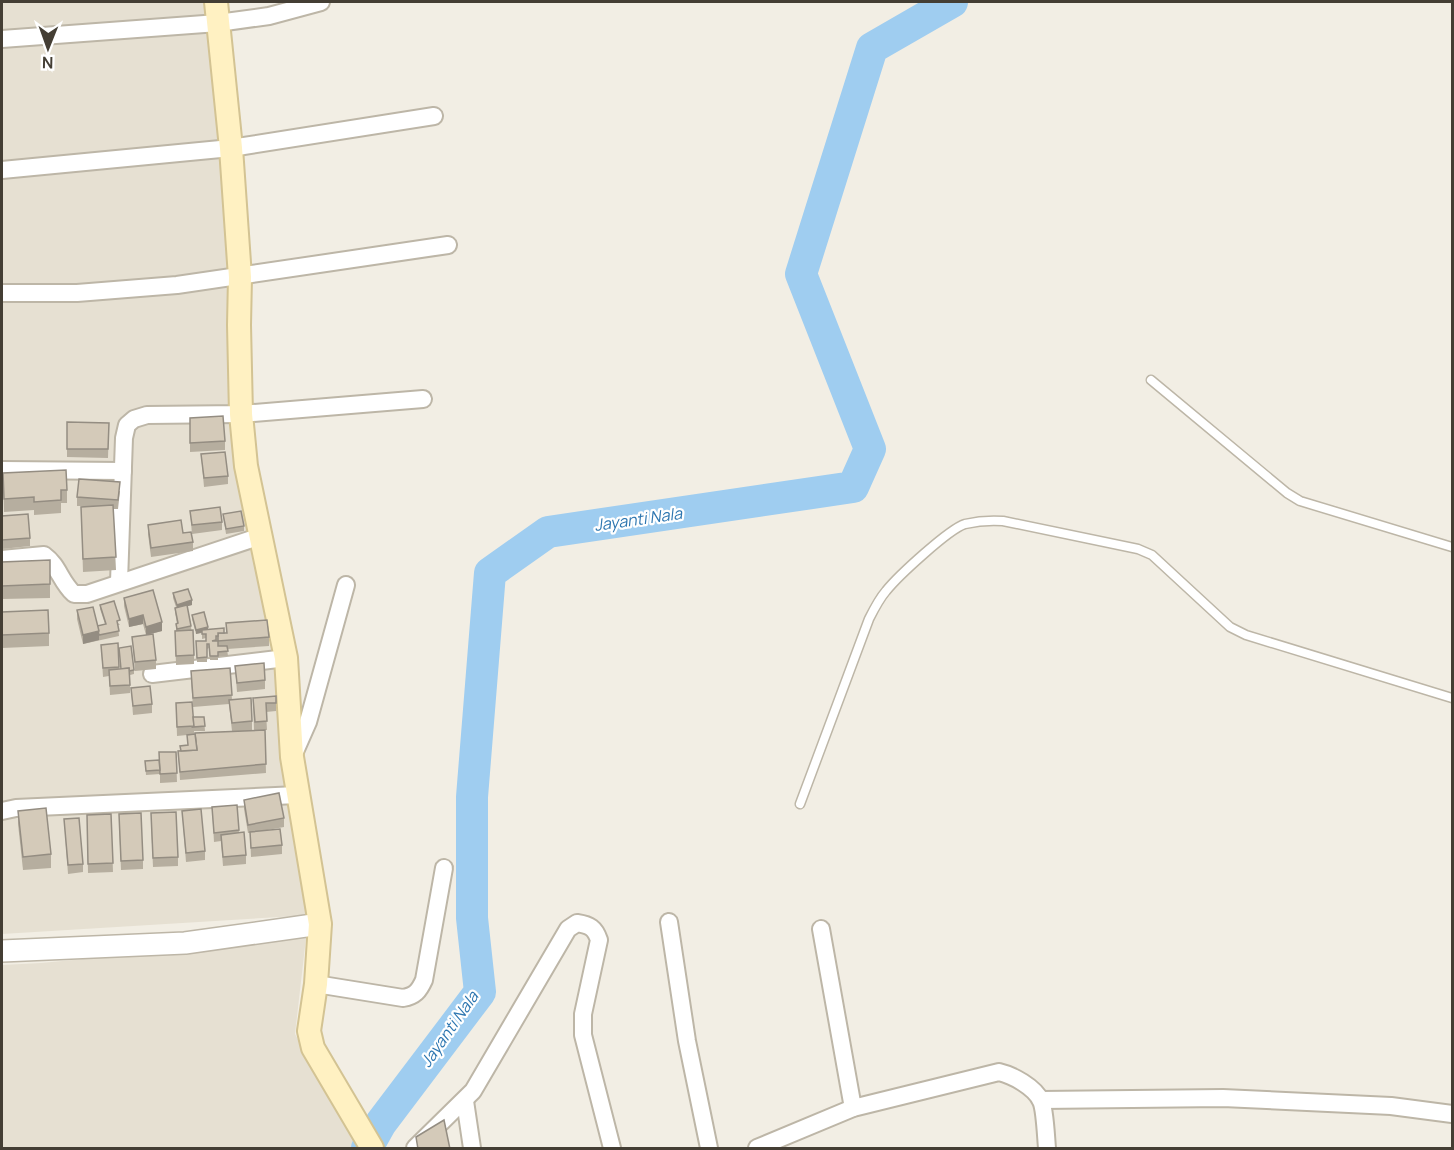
<svg xmlns="http://www.w3.org/2000/svg" width="1454" height="1150" font-family="Manrope,sans-serif">
  <rect width="100%" height="100%" fill="#f2eee4"/>
  <g fill="#e6e0d2">
    <polygon points="2,2 207,2 249,454 313,915 2,934"/>
    <polygon points="306,938 295,1034 357,1148 2,1148 2,965 41,963"/>
  </g>
  <g fill="none" stroke-linecap="round" stroke-linejoin="round">
    <polyline stroke="#9fcdf0" stroke-width="32" points="367,1148 381,1123 480,992 472,918 472,797 490,573 548,532 853,487 870,449 801,274 872,48 952,2"/>
    <defs>
      <g id="service">
        <polyline points="1151,380 1287,493 1300,501 1452,547"/>
        <path d="M 800,804 L 869,619 C 874,609 879,599 886,591 C 898,576 949,529 965,524 C 978,521 990,520 1003,521 L 1138,549 L 1152,555 L 1230,627 L 1246,635 L 1452,698"/>
      </g>
      <g id="minor">
        <polyline points="2,39 218,23 269,16 321,2"/>
        <polyline points="2,170 231,148 434,116"/>
        <polyline points="2,293 77,293 177,285 448,245"/>
        <polyline points="2,470 123,471"/>
        <path d="M 2,559 L 44,555 C 59,566 60,581 74,594 L 87,594 L 261,536"/>
        <polyline points="119,582 124,438 127,425 134,419 147,415 241,414 423,399"/>
        <polyline points="152,674 286,658"/>
        <polyline points="293,756 308,722 346,585"/>
        <polyline points="2,811 16,808 297,795"/>
        <polyline points="669,922 687,1041 709,1148"/>
        <polyline points="821,929 853,1108"/>
        <path d="M 316,984 L 403,998 C 415,996 419,991 424,980 L 444,868"/>
        <polyline points="1041,1100 1223,1098 1391,1106 1452,1114"/>
        <polyline points="465,1101 472,1148"/>
        <path d="M 415,1148 L 473,1091 L 568,929 L 577,923 C 590,925 595,928 599,940 L 583,1014 L 583,1035 L 612,1148"/>
        <path d="M 757,1148 L 853,1108 L 999,1072 C 1012,1075 1035,1087 1041,1101 C 1045,1109 1046,1138 1047,1148"/>
      </g>
      <polyline id="tertiary" points="2,951 185,943 320,924"/>
      <polyline id="secondary" points="216,2 231,148 240,277 239,325 241,414 246,466 286,658 292,757 320,924 316,984 309,1031 313,1048 372,1148"/>
    </defs>
    <use href="#service" stroke="#bdb6a7" stroke-width="11"/>
    <use href="#minor" stroke="#bdb6a7" stroke-width="20"/>
    <use href="#tertiary" stroke="#bdb6a7" stroke-width="24"/>
    <use href="#secondary" stroke="#d3c393" stroke-width="26"/>
    <use href="#service" stroke="#fff" stroke-width="8"/>
    <use href="#minor" stroke="#fff" stroke-width="16"/>
    <use href="#tertiary" stroke="#fff" stroke-width="21"/>
    <use href="#secondary" stroke="#fff1c2" stroke-width="22"/>
  </g>
  <g fill="#b6ae9f">
    <polygon points="190,418 225,441 225,450 190,452"/>
    <polygon points="67,422 109,423 108,458 67,457"/>
    <polygon points="201,454 228,476 228,484 204,487"/>
    <polygon points="3,473 67,490 67,503 61,503 61,513 34,515 34,510 4,512"/>
    <polygon points="120,491 118,509 113,509 116,570 83,572 81,507 85,506 77,506 77,497"/>
    <polygon points="190,511 222,522 222,530 192,534"/>
    <polygon points="223,514 244,526 244,531 226,534"/>
    <polygon points="2,516 30,538 30,546 2,549"/>
    <polygon points="148,525 193,542 193,551 151,557 148,534"/>
    <polygon points="50,560 50,598 2,599 2,562"/>
    <polygon points="173,593 192,605 187,606 191,626 194,655 194,664 176,665 175,631 176,631 176,624 177,624 175,612 175,608 176,607 173,598"/>
    <polygon points="124,598 162,631 147,635 156,660 156,669 135,671 132,637 146,635 143,624 129,627 124,606"/>
    <polygon points="100,605 120,625 118,625 119,636 83,644 77,619 77,610 97,626 105,624 100,609"/>
    <polygon points="2,612 49,633 49,646 2,648"/>
    <polygon points="192,615 208,629 226,633 226,623 269,637 269,646 227,649 228,656 218,656 218,660 210,660 209,648 207,649 207,662 197,662 196,641 206,641 206,638 202,639 202,633 196,634 192,619"/>
    <polygon points="118,643 119,669 121,669 119,648 134,670 134,674 130,675 130,693 110,695 109,676 103,677 101,645"/>
    <polygon points="235,666 265,680 265,689 237,692"/>
    <polygon points="230,668 232,700 252,721 252,730 254,730 253,698 276,696 276,711 266,712 267,730 265,730 266,773 180,780 178,751 180,751 188,745 187,735 177,736 176,703 193,717 204,717 205,731 194,731 194,734 232,731 229,704 193,707 191,680 191,671"/>
    <polygon points="131,688 152,704 152,713 133,715"/>
    <polygon points="176,752 177,782 160,783 160,774 146,775 145,761 159,760"/>
    <polygon points="244,800 284,818 284,827 262,831 282,845 282,854 251,857 250,833 248,833 244,809"/>
    <polygon points="237,805 239,833 246,855 246,864 223,866 221,841 214,842 212,807"/>
    <polygon points="18,811 51,854 51,868 23,870 18,824"/>
    <polygon points="182,811 205,851 205,860 186,862"/>
    <polygon points="111,814 113,872 88,873 87,815"/>
    <polygon points="64,819 83,864 83,872 68,874"/>
    <polygon points="151,822 178,857 178,866 153,867"/>
    <polygon points="119,823 143,860 143,869 121,870"/>
  </g>
  <g fill="#948d82">
    <polygon points="192,600 192,605 177,609 177,605"/>
    <polygon points="143,615 143,624 129,627 129,619"/>
    <polygon points="162,622 162,631 146,635 146,627"/>
    <polygon points="208,627 208,631 196,634 196,630"/>
    <polygon points="99,631 99,640 83,644 83,635"/>
  </g>
  <g fill="#d4cab9" stroke="#948d82" stroke-width="1.5">
    <polygon points="223,416 225,441 190,443 190,418"/>
    <polygon points="67,422 109,423 108,449 67,449"/>
    <polygon points="225,452 228,476 204,478 201,454"/>
    <polygon points="66,470 67,490 61,490 61,500 34,502 34,497 4,499 3,473"/>
    <polygon points="79,479 120,482 118,500 77,497"/>
    <polygon points="113,505 116,557 83,559 81,507"/>
    <polygon points="220,507 222,522 192,525 190,511"/>
    <polygon points="241,511 244,526 226,529 223,514"/>
    <polygon points="28,514 30,538 2,540 2,516"/>
    <polygon points="181,520 183,533 191,532 193,542 151,548 148,525"/>
    <polygon points="50,560 50,584 2,586 2,562"/>
    <polygon points="188,589 192,600 177,605 173,593"/>
    <polygon points="153,590 162,622 146,627 143,615 129,619 124,598"/>
    <polygon points="114,601 120,620 117,621 119,631 99,635 97,626 106,624 100,605"/>
    <polygon points="187,605 191,626 177,629 176,624 178,623 175,608"/>
    <polygon points="93,607 99,631 83,635 77,610"/>
    <polygon points="48,610 49,633 2,635 2,612"/>
    <polygon points="204,612 208,627 196,630 192,615"/>
    <polygon points="267,620 269,637 218,641 218,633 227,633 226,623"/>
    <polygon points="224,628 224,633 218,633 218,636 216,636 216,640 212,641 218,641 218,646 227,646 228,651 218,652 218,656 210,656 209,644 207,644 207,657 197,658 196,641 206,641 206,634 202,634 202,630"/>
    <polygon points="193,630 194,655 176,656 175,631"/>
    <polygon points="153,634 156,660 135,662 132,637"/>
    <polygon points="118,643 119,667 103,668 101,645"/>
    <polygon points="131,646 134,670 129,671 129,668 121,669 119,648"/>
    <polygon points="264,663 265,680 237,683 235,666"/>
    <polygon points="129,668 130,685 110,686 109,670"/>
    <polygon points="230,668 232,695 193,698 191,671"/>
    <polygon points="150,686 152,704 133,706 131,688"/>
    <polygon points="276,696 276,703 266,703 267,721 255,722 253,698"/>
    <polygon points="251,698 252,721 232,723 229,700"/>
    <polygon points="192,702 194,726 177,727 176,703"/>
    <polygon points="193,717 204,717 205,726 193,727 194,726"/>
    <polygon points="265,730 266,764 180,772 178,751 197,750 195,733"/>
    <polygon points="195,734 197,750 181,751 180,746 188,745 187,735"/>
    <polygon points="159,752 176,752 177,773 160,774"/>
    <polygon points="159,760 160,770 146,771 145,761"/>
    <polygon points="279,793 284,818 248,825 244,800"/>
    <polygon points="237,805 239,830 214,833 212,807"/>
    <polygon points="46,808 51,854 23,857 18,811"/>
    <polygon points="201,809 205,851 186,853 182,811"/>
    <polygon points="176,812 178,857 153,858 151,813"/>
    <polygon points="141,813 143,860 121,861 119,814"/>
    <polygon points="111,814 113,863 88,864 87,815"/>
    <polygon points="79,818 83,864 68,865 64,819"/>
    <polygon points="280,829 282,845 251,848 250,832"/>
    <polygon points="244,832 246,855 223,857 221,835"/>
    <polygon points="444,1120 450,1149 418,1149 416,1137"/>
  </g>
  <g text-anchor="middle" stroke-width="4.5" stroke-linejoin="round" paint-order="stroke">
    <g font-size="16" font-style="italic" fill="#2d76b0" stroke="#fff">
      <text transform="translate(638 519) rotate(-8)" y="6">Jayanti Nala</text>
      <text transform="translate(449 1029) rotate(-55)" y="6">Jayanti Nala</text>
    </g>
  </g>
  <rect width="1454" height="1150" fill="none" stroke="#443e34" stroke-width="6"/>
  <g transform="translate(48 48) rotate(181)" stroke="#ffffff" stroke-width="4.5" paint-order="stroke">
  <path d="M0-4.5L10 22L0 15L-10 22Z" fill="#443e34"/>
  <text y="-9" font-size="16" font-weight="bold" text-anchor="middle" fill="#443e34">N</text>
  </g>
</svg>
